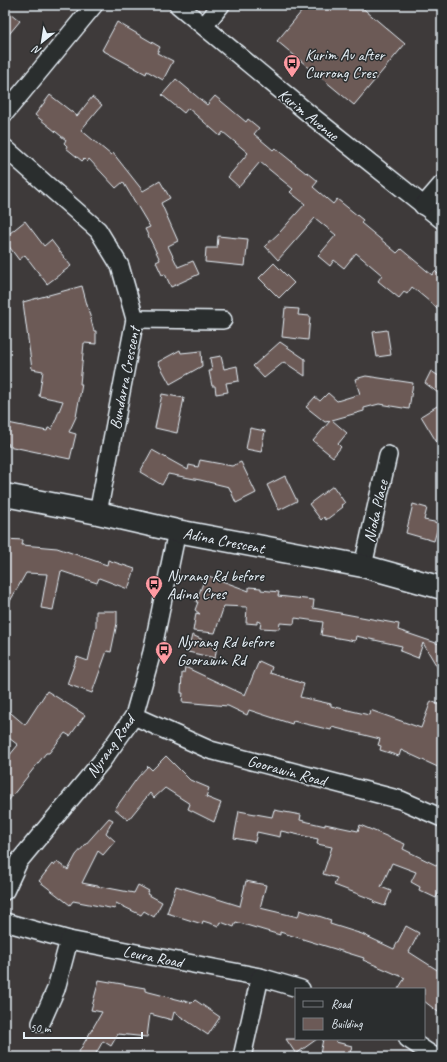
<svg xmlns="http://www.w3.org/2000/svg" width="447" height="1062" font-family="Caveat,sans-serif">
  <rect width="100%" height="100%" fill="#3e3a3a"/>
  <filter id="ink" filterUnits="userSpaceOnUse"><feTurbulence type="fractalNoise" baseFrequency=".025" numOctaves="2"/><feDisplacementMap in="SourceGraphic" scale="8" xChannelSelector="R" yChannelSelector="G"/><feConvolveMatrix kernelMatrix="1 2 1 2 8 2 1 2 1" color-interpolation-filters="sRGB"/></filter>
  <g filter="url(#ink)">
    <g fill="#6c5a57" stroke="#e8f1f8">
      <polygon points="307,5 359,5 405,44 354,105 277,41"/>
      <polygon points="5,9 20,21 5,39"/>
      <polygon points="117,22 160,47 157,53 173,61 163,80 147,71 146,74 102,50"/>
      <polygon points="176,79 207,105 215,96 246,122 248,119 259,128 254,134 273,150 275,148 306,173 307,172 318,181 313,187 333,204 337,199 363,220 361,223 397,253 401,249 432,275 435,271 442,278 442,312 412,287 407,294 404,292 399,298 378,281 382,275 356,253 344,268 334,260 330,266 318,256 336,235 315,218 278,260 265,246 280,232 305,204 290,192 293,189 260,162 239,187 228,177 248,153 223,132 220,136 188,108 184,113 162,95"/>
      <polygon points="50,95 77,116 92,97 102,105 81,130 111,155 113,153 143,191 160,181 170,198 161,203 178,241 168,246 178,267 193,261 199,274 171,287 165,274 162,275 156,262 160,260 145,229 150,227 123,182 116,188 89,159 87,162 84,159 82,161 66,148 67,146 64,143 66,140 35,115"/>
      <polygon points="25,221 44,246 51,240 71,266 47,284 25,255 19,260 5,241 5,237"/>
      <polygon points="218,236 248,239 245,266 205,262 206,248 217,248"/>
      <polygon points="274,263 294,283 279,298 259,278"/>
      <polygon points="82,286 94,331 96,331 96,344 84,343 80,384 82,384 76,417 69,432 76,434 70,459 8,446 9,444 5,443 8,423 47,431 48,428 52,429 63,401 39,396 43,371 32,369 23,302"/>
      <polygon points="285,308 299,309 298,315 310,316 308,340 282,337"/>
      <polygon points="387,330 391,355 377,357 373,332"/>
      <polygon points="280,342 305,359 305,376 284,362 264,378 253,366"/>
      <polygon points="180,350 181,353 201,351 202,366 170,384 158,362"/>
      <polygon points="221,356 224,369 237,366 239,381 226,383 228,392 216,394 215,386 212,386 209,371 212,371 210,358"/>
      <polygon points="431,371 442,378 442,396 425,383"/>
      <polygon points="366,376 413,383 409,409 379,404 364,408 364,411 332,420 347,433 338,444 341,447 333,457 313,441 330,421 325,422 306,407 315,397 320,401 328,393 337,401 360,394 355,379"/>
      <polygon points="162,394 184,398 177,433 155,428"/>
      <polygon points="442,403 442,451 421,416"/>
      <polygon points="250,428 265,431 261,452 246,449"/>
      <polygon points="152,450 188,470 189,465 198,467 200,460 232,466 241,462 256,493 236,503 229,487 200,480 168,474 162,485 140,472"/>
      <polygon points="285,476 297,501 279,510 267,485"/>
      <polygon points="333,486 345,503 341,505 343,507 326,520 324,517 321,520 309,504"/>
      <polygon points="413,504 427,508 424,520 439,523 434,541 406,533"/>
      <polygon points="5,539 23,540 22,545 57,548 107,565 108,560 135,569 128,589 99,578 97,583 61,571 53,610 41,608 47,574 26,573 5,610"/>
      <polygon points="206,575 249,591 249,587 261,588 261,590 279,592 278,596 314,600 313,608 399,624 398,630 442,645 442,675 423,643 418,658 400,651 402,646 356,636 355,641 321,635 323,622 295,618 294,624 280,623 279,629 260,628 261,622 257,621 257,624 246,623 247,607 224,606 215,633 193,631 196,613 200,614 195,610 198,602 196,602"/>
      <polygon points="96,611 117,611 117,623 111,652 107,651 92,693 67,684 77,657 88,661 96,626"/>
      <polygon points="192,635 217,646 215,658 188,652"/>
      <polygon points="259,661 272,667 270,673 304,684 300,697 331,704 331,706 369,715 370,710 421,728 431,701 442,706 442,769 401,750 399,756 380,750 381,746 378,745 380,739 332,727 331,730 293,721 292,724 249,710 247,715 228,706 182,702 183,693 181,693 182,673 184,673 185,667 245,695"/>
      <polygon points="47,691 85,715 70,736 65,733 49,753 46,753 5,805 5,761 18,745 5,735 5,708 25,725"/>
      <polygon points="166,756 190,780 209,788 206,797 221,803 214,822 188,809 190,804 165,788 154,798 150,793 128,820 115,809 138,777 148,766 152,770"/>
      <polygon points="274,810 301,815 300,820 325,826 325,824 358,831 360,825 405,844 403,849 442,868 442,884 436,898 419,890 420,887 411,882 416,872 392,863 381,887 391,891 385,906 373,902 374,900 334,885 337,878 323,874 332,847 317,844 318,839 281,831 280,837 257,832 255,842 234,838 239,811 272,817"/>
      <polygon points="109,818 113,820 106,833 115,841 103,855 98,851 82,883 134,893 138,885 149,891 147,894 162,902 154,917 144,911 141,915 116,903 115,909 73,901 70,905 39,881 52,864 54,866 57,862 68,870 76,855"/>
      <polygon points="246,881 266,885 260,908 298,917 300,910 331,920 330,924 362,934 394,949 406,926 419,933 409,952 442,973 442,1015 424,1001 424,989 398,989 405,978 363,960 364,958 280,932 280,935 236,922 234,927 221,922 219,926 203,921 202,924 167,913 176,886 240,906"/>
      <polygon points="99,980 145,988 145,991 192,1003 195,1000 220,1017 208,1035 174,1012 172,1020 150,1014 147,1037 118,1034 111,1046 103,1041 94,1057 76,1057 102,1012 91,1010"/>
      <polygon points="286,1039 317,1039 296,1054"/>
      <polygon points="323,1039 337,1039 336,1042 352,1046 349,1057 334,1057 320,1054"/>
    </g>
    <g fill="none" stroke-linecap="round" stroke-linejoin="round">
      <defs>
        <g id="minor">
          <polyline points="178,5 313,117 442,220"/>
          <polyline points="204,26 221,5"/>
          <polyline points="5,113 94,5"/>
          <polyline points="5,148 98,230 120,266 135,319 98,513"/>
          <polyline points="423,206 442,184"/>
          <polyline points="135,319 223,320"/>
          <polyline points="363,566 388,455"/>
          <polyline points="134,716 210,750 401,800 442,818"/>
          <polyline points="5,891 19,861 102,761 134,716 152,652 177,531"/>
          <polyline points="5,922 69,940 260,977 301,989"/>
          <polyline points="41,1023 56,989 69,940"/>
          <polyline points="408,1039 435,1057"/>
          <polyline points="242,1057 260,977"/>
        </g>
        <polyline id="tertiary" points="5,495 98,513 177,531 363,566 442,588"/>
      </defs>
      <use href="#minor" stroke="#e8f1f8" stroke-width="20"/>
      <use href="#tertiary" stroke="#e8f1f8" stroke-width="25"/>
      <use href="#minor" stroke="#2a2d2e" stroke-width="17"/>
      <use href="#tertiary" stroke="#2a2d2e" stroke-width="22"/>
    </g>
  </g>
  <defs>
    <symbol id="bus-pin" viewBox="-11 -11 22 30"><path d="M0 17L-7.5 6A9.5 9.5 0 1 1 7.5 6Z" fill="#ff9aa2" stroke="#2a2d2e"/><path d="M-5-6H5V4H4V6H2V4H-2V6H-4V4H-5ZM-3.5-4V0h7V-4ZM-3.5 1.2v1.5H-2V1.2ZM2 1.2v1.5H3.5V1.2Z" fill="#111"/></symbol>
  </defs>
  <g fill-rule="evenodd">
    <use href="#bus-pin" x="282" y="53" width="20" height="27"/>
    <use href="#bus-pin" x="144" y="574" width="20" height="27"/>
    <use href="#bus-pin" x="154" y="640" width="20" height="27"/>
  </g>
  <g text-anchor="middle" stroke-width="3" stroke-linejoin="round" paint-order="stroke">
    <g font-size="16" fill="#e8f1f8" stroke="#2a2d2e" text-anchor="start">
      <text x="305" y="60">Kurim Av after<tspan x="305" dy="18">Currong Cres</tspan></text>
      <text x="167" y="581">Nyrang Rd before<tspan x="167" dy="18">Adina Cres</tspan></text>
      <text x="177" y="647">Nyrang Rd before<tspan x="177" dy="18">Goorawin Rd</tspan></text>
    </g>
    <g font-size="16" fill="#e8f1f8" stroke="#2a2d2e">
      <text transform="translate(309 114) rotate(39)" y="6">Kurim Avenue</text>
      <text transform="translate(124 378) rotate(-79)" y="6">Bundarra Crescent</text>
      <text transform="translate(375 511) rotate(-77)" y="6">Nioka Place</text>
      <text transform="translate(224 540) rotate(11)" y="6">Adina Crescent</text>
      <text transform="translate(110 746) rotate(-55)" y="6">Nyrang Road</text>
      <text transform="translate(287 770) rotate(15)" y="6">Goorawin Road</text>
      <text transform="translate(153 956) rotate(11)" y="6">Leura Road</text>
    </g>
  </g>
  <rect width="447" height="1062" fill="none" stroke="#2a2d2e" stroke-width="20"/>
  <rect x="10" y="10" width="427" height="1042" fill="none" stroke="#e8f1f8" stroke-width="1.5" filter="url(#ink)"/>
  <rect x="295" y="988" width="130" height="52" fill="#2a2d2e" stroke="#767b7f"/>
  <rect x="303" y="1001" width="20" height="6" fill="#2a2d2e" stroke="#767b7f"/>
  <text x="331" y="1008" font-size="12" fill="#e8f1f8">Road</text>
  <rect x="303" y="1018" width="20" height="12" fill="#6c5a57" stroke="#767b7f"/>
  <text x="331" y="1028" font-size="12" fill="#e8f1f8">Building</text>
  <g transform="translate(42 42) rotate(210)" stroke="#2a2d2e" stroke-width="3" paint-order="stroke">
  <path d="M0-3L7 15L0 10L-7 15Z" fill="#e8f1f8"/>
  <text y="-6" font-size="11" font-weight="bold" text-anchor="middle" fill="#e8f1f8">N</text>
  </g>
  <path d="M24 1032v6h118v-6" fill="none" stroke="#e8f1f8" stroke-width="2"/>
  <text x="30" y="1032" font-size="12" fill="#e8f1f8" stroke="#2a2d2e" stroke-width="3" paint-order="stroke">50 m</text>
</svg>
